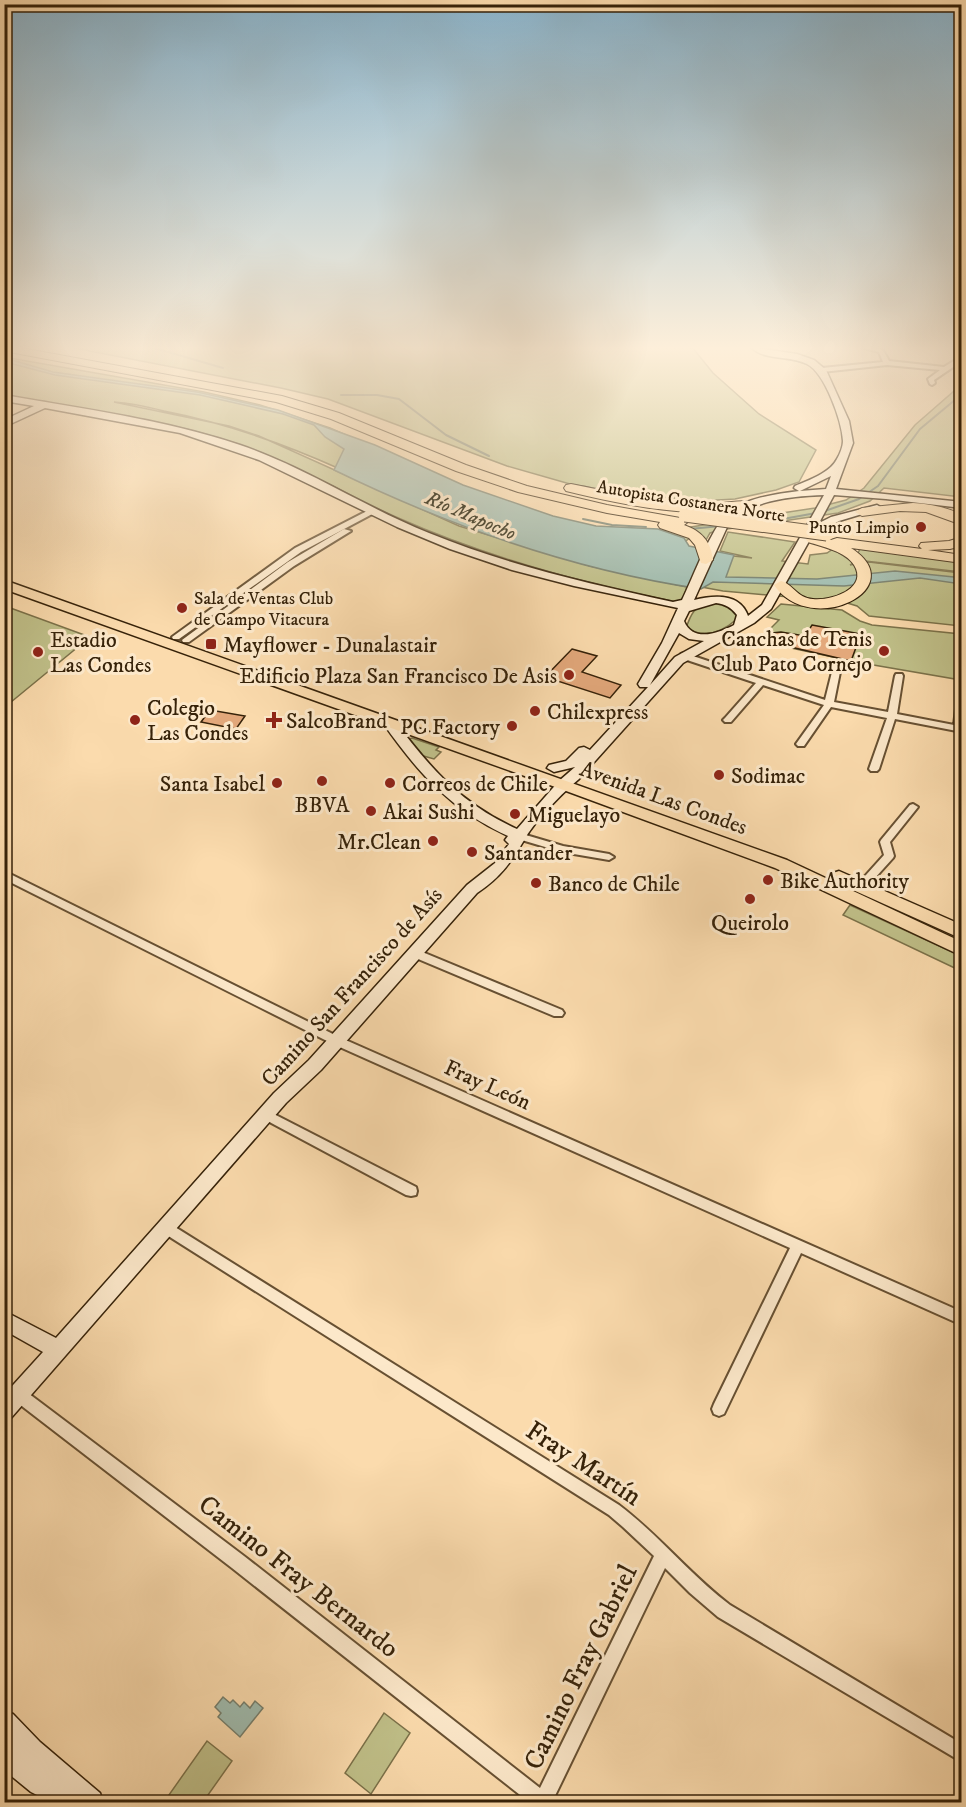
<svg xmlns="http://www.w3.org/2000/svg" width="966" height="1807" font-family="'IM FELL DW Pica',serif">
  <rect width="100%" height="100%" fill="#fbdbad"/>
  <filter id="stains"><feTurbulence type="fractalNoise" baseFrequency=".00333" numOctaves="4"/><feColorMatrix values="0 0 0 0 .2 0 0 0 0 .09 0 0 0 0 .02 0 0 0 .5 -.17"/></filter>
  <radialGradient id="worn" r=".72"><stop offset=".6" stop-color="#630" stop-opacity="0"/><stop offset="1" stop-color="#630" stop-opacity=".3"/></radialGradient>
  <g fill="#c0c089" stroke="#7b7149" stroke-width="1.5">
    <polygon points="69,347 692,347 713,373 759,414 816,450 799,482 776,490 735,499 700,501 616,492 570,484 507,466 328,399 281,388"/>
    <path d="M 4,357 L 204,392 L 260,405 L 330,428 L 466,488 L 563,521 L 603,529 L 658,532 L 815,508 L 846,500 L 864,488 L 915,425 L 961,385 L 961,497 L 884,488 L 870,501 L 838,513 L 720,530 L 710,533 L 706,540 L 690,538 L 683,543 L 684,546 L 724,555 L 752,558 L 720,551 L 728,532 L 795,542 L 782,561 L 808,564 L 810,555 L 827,553 L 833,549 L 854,563 L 850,565 L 869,562 L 961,573 L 961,626 L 869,616 L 857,606 L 844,602 L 723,591 L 685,584 L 340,469 C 282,443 226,423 164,411 C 148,407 131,403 114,402 L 229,426 L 259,436 L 459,526 L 590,566 L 687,587 L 683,599 L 677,602 C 580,583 486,557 396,517 C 347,495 302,468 252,449 C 173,420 87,410 5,395 Z"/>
    <polygon points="860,549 961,562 961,572 865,561 858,553"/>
    <path d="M 708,603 L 725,604 L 738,614 L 737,619 C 721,633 704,639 686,628 C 691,614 694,607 708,603 Z"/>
    <polygon points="781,604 842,610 860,621 872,625 961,634 961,680 856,662 758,641 779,620 767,617"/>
    <polygon points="5,606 90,637 5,707 4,606"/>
    <polygon points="412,738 439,747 436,750 441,752 434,759 420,755 409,739"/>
    <polygon points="850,905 961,956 961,971 843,915"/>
    <polygon points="384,1713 410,1733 371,1794 345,1773"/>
    <polygon points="207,1741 232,1761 203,1802 164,1802"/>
  </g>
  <g fill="#9fbbae" stroke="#757e6c" stroke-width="1.5">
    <path d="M 5,358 L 53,372 L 197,392 L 278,410 L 375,445 L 463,485 L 553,516 L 596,526 L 658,529 L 684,538 L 689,546 L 734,555 L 726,577 L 817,579 L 895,571 L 954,577 L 961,579 L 961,584 L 920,578 L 844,586 L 713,582 L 701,589 C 572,570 451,527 334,470 L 344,449 L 325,437 L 314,425 L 283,414 L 200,395 L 55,375 L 5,362 Z"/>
    <polygon points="223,1697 230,1703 233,1700 240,1707 244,1702 250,1708 255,1701 263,1708 240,1737 218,1717 221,1713 215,1707"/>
  </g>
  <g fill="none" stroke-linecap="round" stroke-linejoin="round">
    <g stroke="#757e6c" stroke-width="2">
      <polyline points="151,347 223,368"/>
      <polyline points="341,395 377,395 399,399 446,435 489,456"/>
      <polyline points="822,512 859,499 878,486 920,429 962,394"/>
      <polyline points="583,519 612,525 646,527"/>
      <polyline points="772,521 816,513"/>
      <polyline points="689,529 721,526"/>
    </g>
  </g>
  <g fill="#e3a87b" stroke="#362209" stroke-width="1.5">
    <polygon points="812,625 861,634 851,661 769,642 762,634 781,632 805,636"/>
    <polygon points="572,649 597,656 582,672 621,685 610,698 545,677"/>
    <polygon points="210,710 245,716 236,729 201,722"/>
  </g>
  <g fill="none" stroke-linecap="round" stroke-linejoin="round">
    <defs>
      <g id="street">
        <polygon points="861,347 871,347 883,350 889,361 944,367 962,356 962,361 934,380 935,383 932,385 930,384 928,379 940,370 887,365 822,372 819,370 822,368 883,362 879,352"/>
        <polygon points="369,510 376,512 301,552 179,639 173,639 172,637 295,548"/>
        <polygon points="344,529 351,531 294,566 189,642 183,642 182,640 288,562"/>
        <polygon points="684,653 825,700 832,672 833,670 839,670 840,672 834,702 888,712 895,676 896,674 902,674 903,676 897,714 954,725 958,693 962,690 962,732 895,719 879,769 877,771 871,771 869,769 887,718 831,707 804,746 798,746 796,744 824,705 763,685 731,722 725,722 723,720 725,718 756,683 681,658 681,654"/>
        <polygon points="913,804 918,807 890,842 894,856 893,858 865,889 857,889 856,887 857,885 884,855 880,842 881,840 910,805"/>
        <polygon points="519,833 563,846 609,854 614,857 609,860 562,852 515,838 514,836 515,834"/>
        <polygon points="4,871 341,1038 962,1312 962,1325 801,1253 724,1414 719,1416 714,1414 712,1409 714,1404 790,1248 333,1044 4,879"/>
        <polygon points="415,949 562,1010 564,1013 562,1016 554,1016 411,956 410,953"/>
        <polygon points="266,1110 416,1187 417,1191 416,1195 411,1196 406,1195 262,1118 260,1115 262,1112"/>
        <path d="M 167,1222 L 619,1505 C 659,1535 690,1575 730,1605 L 962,1744 L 962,1762 L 718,1617 L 690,1593 L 665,1568 L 552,1802 L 529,1802 L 232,1568 L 14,1400 L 12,1395 L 14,1390 L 19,1388 L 24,1390 L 244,1556 L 540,1788 L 654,1556 L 623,1527 L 609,1515 L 162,1232 L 160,1228 L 162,1224 Z"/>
      </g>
      <g id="secondary">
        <path d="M 751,347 L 797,354 L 814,360 L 826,370 L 849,421 L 853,443 L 836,489 L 962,502 L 962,508 L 886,499 L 834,495 L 819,523 L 831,517 L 877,505 L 882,508 L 839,521 L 812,536 L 771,609 L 754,623 L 683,663 L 579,779 C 564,791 535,821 526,837 C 511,862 502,876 477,893 L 321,1070 L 286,1103 L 11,1418 L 4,1421 L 4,1395 L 43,1352 L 4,1330 L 4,1311 L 56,1338 L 274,1093 L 309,1060 L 467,885 L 495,863 L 509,844 L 505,840 L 508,836 C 451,810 418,773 383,723 L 384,720 L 394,720 C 430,768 461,804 517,829 L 559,781 L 575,767 L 554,772 L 547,768 L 549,765 L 566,761 L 579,748 L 584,747 L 590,750 L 648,687 L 640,687 L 638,684 L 662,643 L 678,608 L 574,586 L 512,570 L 450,549 L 397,527 L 259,460 L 180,433 L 45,408 L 4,427 L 4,420 L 34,406 L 4,401 L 4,395 C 83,409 163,419 240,445 C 305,467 364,507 429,533 C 507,565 590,584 673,602 L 682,600 C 693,578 711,528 728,513 C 745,498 776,494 799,491 L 794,488 L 795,486 C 809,480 830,473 837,459 C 840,454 843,446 843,441 C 842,421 825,373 807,364 C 789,355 764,361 751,347 ZM 831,476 L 826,489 L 800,491 ZM 824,495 L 762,605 L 748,616 C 740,593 714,595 694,600 L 728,525 C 748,500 793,496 824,495 ZM 716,603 C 725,604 731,607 737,615 L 734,625 C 719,633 693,643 684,621 L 689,611 ZM 679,633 L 689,639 L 704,641 L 675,657 L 650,685 Z"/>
        <polygon points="4,1711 13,1714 40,1742 100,1793 103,1802 51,1802 31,1792 4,1770"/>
      </g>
      <g id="primary">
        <polygon points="4,580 787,860 962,942 962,956 775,868 558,788 4,589"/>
        <polygon points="839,871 962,925 962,939 833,881 830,877 833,873"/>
      </g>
      <g id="highway">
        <path d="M 4,347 L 16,347 L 282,396 L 339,413 L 466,465 L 527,486 L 607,505 L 686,519 L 688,522 L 684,525 C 701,531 711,541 713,560 L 706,564 L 701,563 L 695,545 L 689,538 L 660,528 L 658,525 L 660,522 L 607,513 L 518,492 L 456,471 L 331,419 L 276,402 L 4,351 Z"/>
        <path d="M 571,484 C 617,493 663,504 710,504 C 722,504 753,497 760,504 L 758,507 C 700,521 623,505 566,491 L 564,488 L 566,485 Z"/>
        <path d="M 913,503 C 930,504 947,507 962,515 L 962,525 L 926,512 L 900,511 L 862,516 L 855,512 L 862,508 Z"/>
        <path d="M 813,535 L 831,540 L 837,538 L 922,549 L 919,546 L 921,543 L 949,541 L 962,537 L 962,546 L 950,549 L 928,550 L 962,555 L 962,563 L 851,548 C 914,588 811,639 774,585 L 781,581 C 793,584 797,598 813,599 C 830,601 869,589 854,565 C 845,551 823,547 808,542 L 806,539 Z"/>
      </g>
    </defs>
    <use href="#street" stroke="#675032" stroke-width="4"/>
    <use href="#secondary" stroke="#362209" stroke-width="3"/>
    <use href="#primary" stroke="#362209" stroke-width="3"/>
    <use href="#highway" stroke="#362209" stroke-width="2"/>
    <use href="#street" fill="#fce8ca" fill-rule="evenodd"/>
    <use href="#secondary" fill="#fce8ca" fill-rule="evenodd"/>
    <use href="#primary" fill="#fbdbad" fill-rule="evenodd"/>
    <use href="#highway" fill="#fbdbad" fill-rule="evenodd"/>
    <defs>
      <polyline id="highway-bridge" points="685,515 827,534"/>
    </defs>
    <use href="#highway-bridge" stroke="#362209" stroke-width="15" stroke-linecap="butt"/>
    <use href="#highway-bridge" stroke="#fbdbad" stroke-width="13"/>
  </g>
  <linearGradient id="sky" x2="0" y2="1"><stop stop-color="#8bb7d1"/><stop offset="0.58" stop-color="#fdefda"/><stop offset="1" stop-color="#fdefda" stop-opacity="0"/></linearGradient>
  <rect width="966" height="600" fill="url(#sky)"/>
  <g fill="#8f2418" stroke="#fce8ca" stroke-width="2">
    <circle cx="921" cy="527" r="6"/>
    <circle cx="182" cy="608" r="6"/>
    <rect x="205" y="638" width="12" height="12" rx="3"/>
    <circle cx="884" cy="651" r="6"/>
    <circle cx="38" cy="652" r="6"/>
    <circle cx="569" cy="675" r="6"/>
    <circle cx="535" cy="711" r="6"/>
    <circle cx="135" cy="720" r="6"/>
    <path d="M271 711h6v6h6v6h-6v6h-6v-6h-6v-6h6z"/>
    <circle cx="512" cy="726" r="6"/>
    <circle cx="719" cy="775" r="6"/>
    <circle cx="322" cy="781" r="6"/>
    <circle cx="277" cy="783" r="6"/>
    <circle cx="390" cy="783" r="6"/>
    <circle cx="371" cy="811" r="6"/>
    <circle cx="515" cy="814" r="6"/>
    <circle cx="433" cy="841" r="6"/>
    <circle cx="472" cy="852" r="6"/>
    <circle cx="768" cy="880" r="6"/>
    <circle cx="536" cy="883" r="6"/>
    <circle cx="750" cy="899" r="6"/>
  </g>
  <g text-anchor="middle" stroke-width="6" stroke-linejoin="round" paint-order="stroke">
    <g font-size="18" fill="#362209" stroke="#fce8ca">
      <text transform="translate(691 501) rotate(9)" y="6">Autopista Costanera Norte</text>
    </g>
    <g font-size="18" fill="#362209" stroke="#fce8ca" text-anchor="end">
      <text x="909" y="533">Punto Limpio</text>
      <text x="194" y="604" text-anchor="start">Sala de Ventas Club<tspan x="194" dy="21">de Campo Vitacura</tspan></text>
    </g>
    <g font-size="20" font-style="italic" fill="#56503b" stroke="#fce8ca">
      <text transform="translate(471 515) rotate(23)" y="7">Río Mapocho</text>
    </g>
    <g font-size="22" fill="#362209" stroke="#fce8ca" text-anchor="start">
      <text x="872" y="646" text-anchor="end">Canchas de Tenis<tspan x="872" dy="25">Club Pato Cornejo</tspan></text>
      <text x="50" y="647">Estadio<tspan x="50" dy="25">Las Condes</tspan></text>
      <text x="223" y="652">Mayflower - Dunalastair</text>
      <text x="557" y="683" text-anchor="end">Edificio Plaza San Francisco De Asis</text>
      <text x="147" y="715">Colegio<tspan x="147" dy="25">Las Condes</tspan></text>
      <text x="547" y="719">Chilexpress</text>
      <text x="286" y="728">SalcoBrand</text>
      <text x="500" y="734" text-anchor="end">PC Factory</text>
      <text x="731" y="783">Sodimac</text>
      <text x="265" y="791" text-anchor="end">Santa Isabel</text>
      <text x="402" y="791">Correos de Chile</text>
      <text x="322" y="812" text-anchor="middle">BBVA</text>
      <text x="383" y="819">Akai Sushi</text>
      <text x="527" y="822">Miguelayo</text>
      <text x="421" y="849" text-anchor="end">Mr.Clean</text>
      <text x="484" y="860">Santander</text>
      <text x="780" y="888">Bike Authority</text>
      <text x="548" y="891">Banco de Chile</text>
      <text x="750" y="930" text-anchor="middle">Queirolo</text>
    </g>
    <g font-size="22" fill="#362209" stroke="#fce8ca">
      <text transform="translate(664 797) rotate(20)" y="8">Avenida Las Condes</text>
      <text transform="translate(351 986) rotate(-48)" y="8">Camino San Francisco de Asís</text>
      <text transform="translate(488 1084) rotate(24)" y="8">Fray León</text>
    </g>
    <g font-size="27" fill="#362209" stroke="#fce8ca">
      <text transform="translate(584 1463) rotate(33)" y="9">Fray Martín</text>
      <text transform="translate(299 1576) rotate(38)" y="9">Camino Fray Bernardo</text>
      <text transform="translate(580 1667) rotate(-64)" y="9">Camino Fray Gabriel</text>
    </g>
  </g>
  <rect width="966" height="1807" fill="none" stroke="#fbdbad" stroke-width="24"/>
  <rect x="6" y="6" width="954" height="1795" fill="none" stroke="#362209" stroke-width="3"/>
  <rect x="12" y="12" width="942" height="1783" fill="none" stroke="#362209" stroke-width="1.5"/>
  <rect width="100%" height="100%" filter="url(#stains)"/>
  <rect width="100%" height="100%" fill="url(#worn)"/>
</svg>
